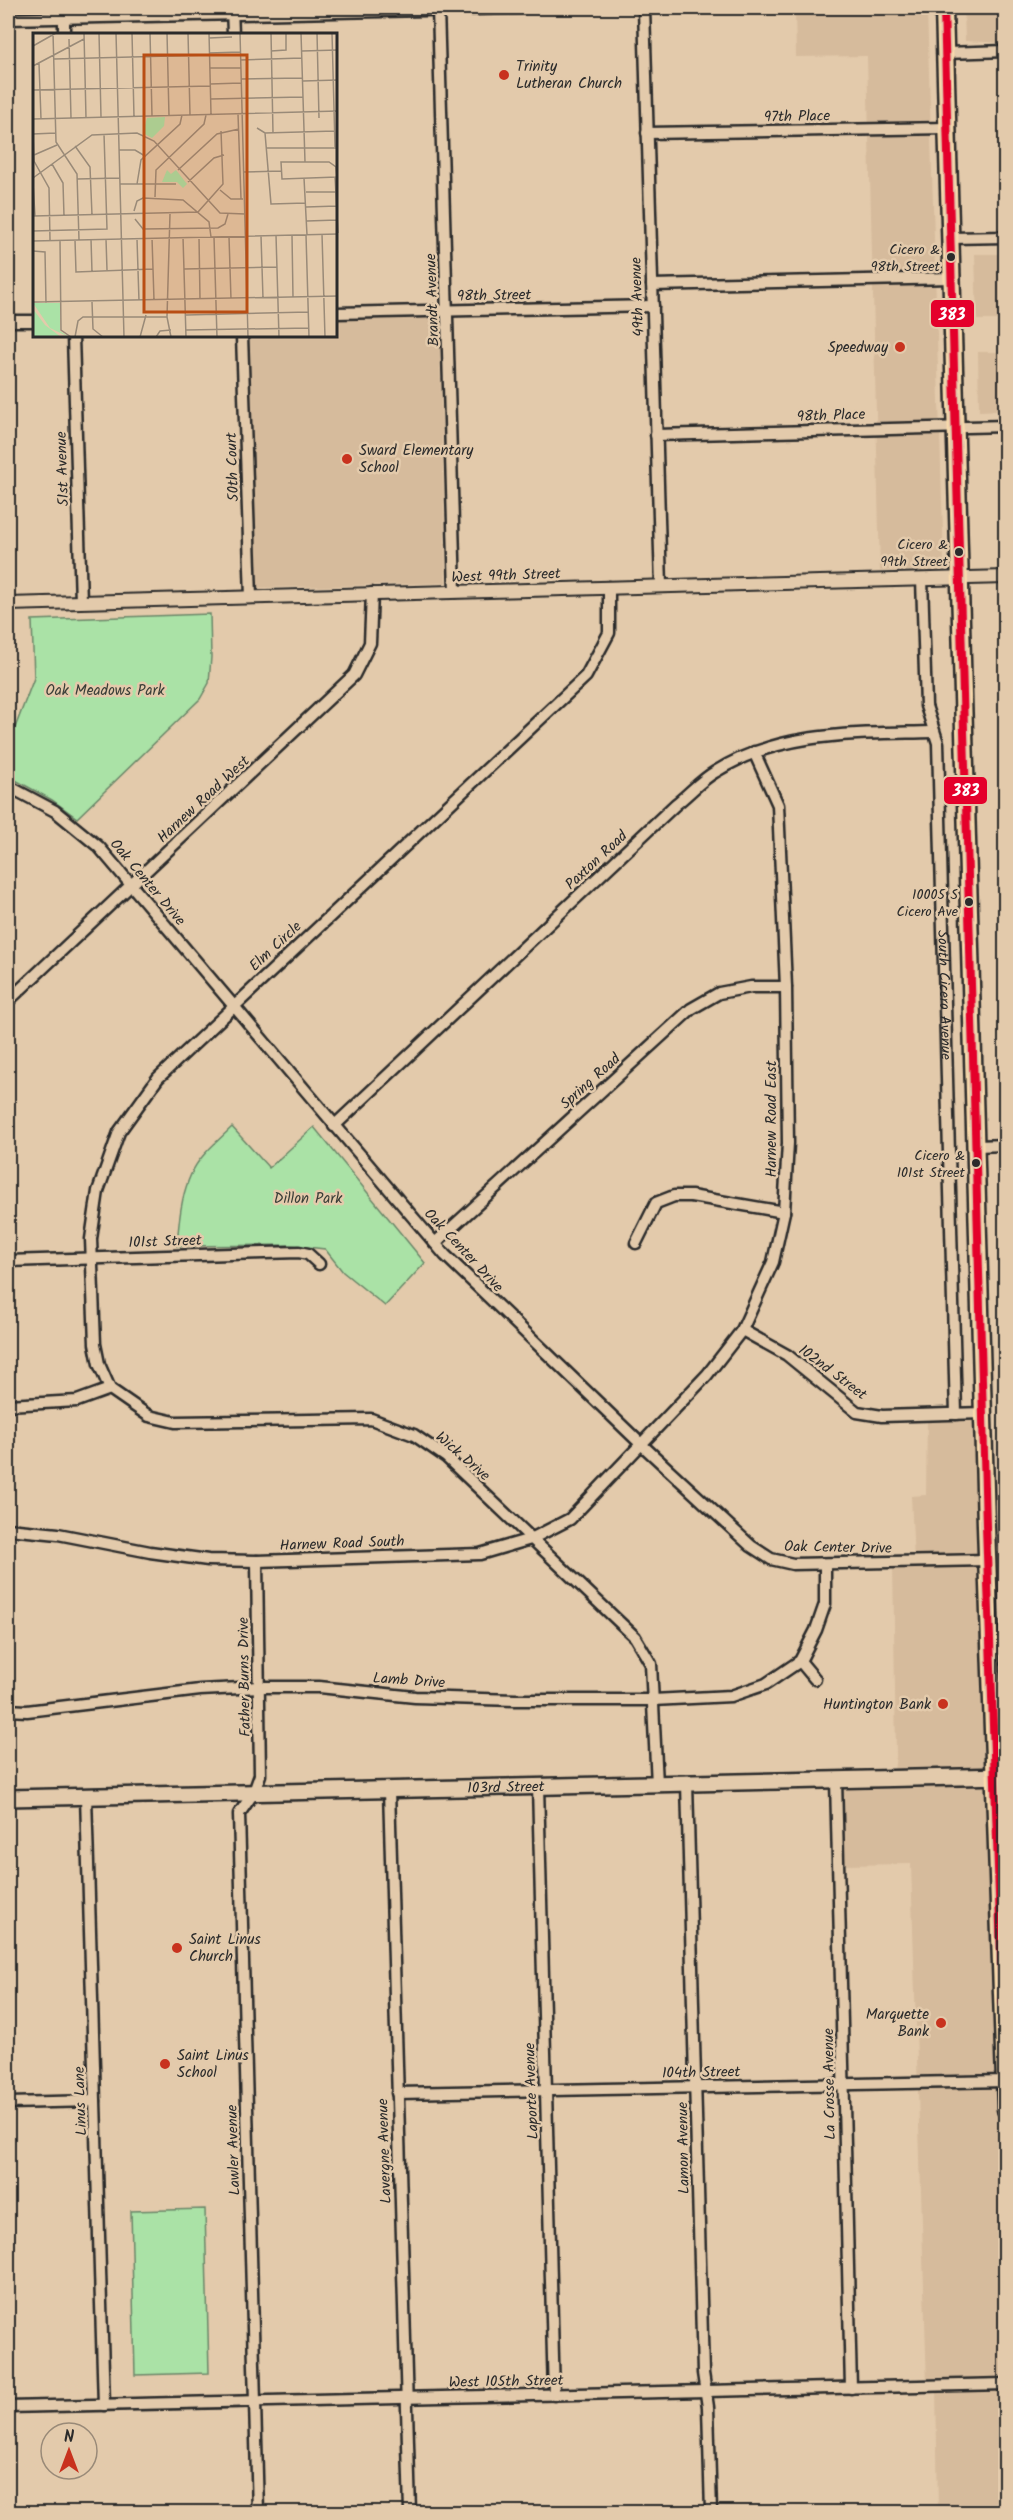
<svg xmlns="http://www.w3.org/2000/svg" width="1013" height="2520" font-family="Kalam,sans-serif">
  <rect width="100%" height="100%" fill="#e3caab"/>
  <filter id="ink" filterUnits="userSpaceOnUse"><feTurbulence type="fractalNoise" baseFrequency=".0167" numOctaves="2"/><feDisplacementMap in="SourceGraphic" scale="12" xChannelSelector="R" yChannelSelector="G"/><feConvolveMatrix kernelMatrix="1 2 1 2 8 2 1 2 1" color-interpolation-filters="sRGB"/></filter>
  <g filter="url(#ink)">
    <g fill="#d6bb9c">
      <polygon points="795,8 927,8 944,565 939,570 880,571 867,56 796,57"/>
      <polygon points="964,8 1005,8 1005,43 965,41"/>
      <polygon points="975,254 1005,254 1005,320 977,320"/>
      <polygon points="439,317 446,583 256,588 248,336 336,336 336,320"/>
      <polygon points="978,352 1005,352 1005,410 979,411"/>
      <polygon points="999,1294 1006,1294 1005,1429 1003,1429"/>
      <polygon points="983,1413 1005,2110 1005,2512 938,2512 936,2386 927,2386 911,1864 838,1865 836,1780 893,1778 896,1756 893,1563 914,1562 911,1496 926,1495 927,1415"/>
    </g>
    <g fill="#aae2a6" stroke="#6a8668" stroke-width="1.5">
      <polygon points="210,614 211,657 209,683 200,699 77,818 52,800 8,776 8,746 34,678 32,620"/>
      <path d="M 232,1127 L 269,1168 L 314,1127 L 425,1263 L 385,1306 L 343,1272 L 325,1249 L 290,1245 L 177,1246 C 179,1218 182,1180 202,1157 C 211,1146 222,1137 232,1127 Z"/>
      <polygon points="205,2209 209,2373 135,2375 131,2211"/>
    </g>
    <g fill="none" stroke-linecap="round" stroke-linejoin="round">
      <defs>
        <g id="minor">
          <polyline points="64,8 64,34"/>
          <polyline points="232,8 233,34"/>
          <polyline points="438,8 455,592"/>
          <polyline points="644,8 661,586"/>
          <polyline points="8,19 521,8"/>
          <polyline points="946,53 1006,51"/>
          <polyline points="647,133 948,128"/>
          <polyline points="951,238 1006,237"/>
          <polyline points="652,285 952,278"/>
          <polyline points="336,313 653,306"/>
          <polyline points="8,321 34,321"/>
          <polyline points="73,336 81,602"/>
          <polyline points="242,336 251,597"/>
          <polyline points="656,435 1006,426"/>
          <path id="s1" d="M 922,579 L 926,706 L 938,743 L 956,1414"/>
          <polyline points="8,786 55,811 99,847 445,1255 641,1444 751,1546 771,1559 793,1564 988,1560"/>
          <polyline points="8,1001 354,675 370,643 372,593"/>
          <path d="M 334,1126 L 676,804 C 689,794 701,780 715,772 C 781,730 858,734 933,732"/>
          <polyline points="976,1146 1006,1145"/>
          <polyline points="435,1243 691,1009 719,993 751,987 786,987"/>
          <polyline points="636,1243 656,1203 674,1196 691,1196 784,1212"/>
          <polyline points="8,1261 299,1252 308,1254 319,1264"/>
          <polyline points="742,1330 787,1355 857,1412 882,1416 983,1413"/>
          <polyline points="110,1389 99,1364 95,1344 91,1239 98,1191 119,1132 158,1078 586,676 609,633 609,587"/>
          <polyline points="8,1405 77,1401 110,1389 149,1416 175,1422 371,1419 414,1435 446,1457 635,1637 651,1664 657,1784"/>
          <polyline points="8,1529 58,1534 150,1552 208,1560 257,1561 480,1554 531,1539 570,1519 707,1375 742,1330 773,1262 784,1212 788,1143 786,987 778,805 754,752"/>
          <polyline points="257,1561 260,1775 254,1792 239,1814 258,2512"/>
          <polyline points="800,1661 815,1679"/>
          <polyline points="8,1710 27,1711 200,1690 260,1687 319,1687 415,1697 515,1700 653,1700 731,1696 766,1684 800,1661 816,1630 825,1604 825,1564"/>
          <polyline points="836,1780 851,2388"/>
          <polyline points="687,1783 703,2373 708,2407 711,2512"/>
          <polyline points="538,1786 554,2395"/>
          <polyline points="389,1790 410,2512"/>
          <polyline points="86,1796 104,2405"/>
          <polyline points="397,2093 1006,2081"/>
          <polyline points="8,2103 95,2101"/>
          <polyline points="8,2407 1006,2384"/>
        </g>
        <polyline id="tertiary" points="8,604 1006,577"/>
        <g id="secondary">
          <path id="s2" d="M 8,1798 L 1006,1776"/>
        </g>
        <polyline id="primary" points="944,8 986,1526 1006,2110"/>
      </defs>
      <use href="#minor" stroke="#2b2b2b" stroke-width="15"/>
      <use href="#tertiary" stroke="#2b2b2b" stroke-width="16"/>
      <use href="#secondary" stroke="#2b2b2b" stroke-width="20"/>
      <use href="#primary" stroke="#2b2b2b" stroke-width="21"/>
      <use href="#minor" stroke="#e3caab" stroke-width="10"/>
      <use href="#tertiary" stroke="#e3caab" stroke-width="12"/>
      <use href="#secondary" stroke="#e3caab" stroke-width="15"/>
      <use href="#primary" stroke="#fcdcac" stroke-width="16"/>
      <defs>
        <polyline id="bus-1" points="944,8 986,1526 1006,2095"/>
      </defs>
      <use href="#bus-1" stroke="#e3caab" stroke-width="12"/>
      <use href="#bus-1" stroke="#e4002b" stroke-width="8"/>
    </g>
  </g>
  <g fill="#c8321e" stroke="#e3caab" stroke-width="2">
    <circle cx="504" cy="75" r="6"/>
    <circle cx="900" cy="347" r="6"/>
    <circle cx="347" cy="459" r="6"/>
    <circle cx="943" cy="1704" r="6"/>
    <circle cx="177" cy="1948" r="6"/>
    <circle cx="941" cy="2023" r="6"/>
    <circle cx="165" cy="2064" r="6"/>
  </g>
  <g fill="#2b2b2b" stroke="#e3caab" stroke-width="2">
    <circle cx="951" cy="257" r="5"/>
    <circle cx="959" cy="552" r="5"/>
    <circle cx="969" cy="902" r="5"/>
    <circle cx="976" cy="1163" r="5"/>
  </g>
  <g text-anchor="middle" stroke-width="5" stroke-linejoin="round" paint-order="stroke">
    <g font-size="14" fill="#2b2b2b" stroke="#e3caab" text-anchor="end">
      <text x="940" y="254">Cicero &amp;<tspan x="940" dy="17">98th Street</tspan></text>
      <text x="948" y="549">Cicero &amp;<tspan x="948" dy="17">99th Street</tspan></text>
      <text x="958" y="899">10005 S<tspan x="958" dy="17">Cicero Ave</tspan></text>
      <text x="965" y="1160">Cicero &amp;<tspan x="965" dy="17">101st Street</tspan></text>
    </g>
    <g font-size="15" fill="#2b2b2b" stroke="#e3caab" text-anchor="start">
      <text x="516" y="71">Trinity<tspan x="516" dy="17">Lutheran Church</tspan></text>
      <text x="888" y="352" text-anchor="end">Speedway</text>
      <text x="359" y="455">Sward Elementary<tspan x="359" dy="17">School</tspan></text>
      <text x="931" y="1709" text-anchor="end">Huntington Bank</text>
      <text x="189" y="1944">Saint Linus<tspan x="189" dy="17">Church</tspan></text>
      <text x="929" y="2019" text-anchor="end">Marquette<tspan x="929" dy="17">Bank</tspan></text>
      <text x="177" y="2060">Saint Linus<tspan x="177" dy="17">School</tspan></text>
    </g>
    <g font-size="15" fill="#2b2b2b" stroke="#e3caab">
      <text transform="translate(797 116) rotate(-1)" y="5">97th Place</text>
      <text transform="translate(494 295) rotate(-1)" y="5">98th Street</text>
      <text transform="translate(637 297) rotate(-92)" y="5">49th Avenue</text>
      <text transform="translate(432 300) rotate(-92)" y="5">Brandt Avenue</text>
      <text transform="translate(831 415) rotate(-2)" y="5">98th Place</text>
      <text transform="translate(232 467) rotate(-92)" y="5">50th Court</text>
      <text transform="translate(62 469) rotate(-92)" y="5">51st Avenue</text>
      <text transform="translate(506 575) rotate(-2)" y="5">West 99th Street</text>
      <text transform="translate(203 799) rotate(-43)" y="5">Harnew Road West</text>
      <text transform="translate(596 860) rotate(-43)" y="5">Paxton Road</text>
      <text transform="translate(148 882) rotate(50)" y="5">Oak Center Drive</text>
      <text transform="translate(275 946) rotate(-43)" y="5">Elm Circle</text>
      <text dy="5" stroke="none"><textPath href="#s1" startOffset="418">South Cicero Avenue</textPath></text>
      <text transform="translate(590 1081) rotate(-42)" y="5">Spring Road</text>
      <text transform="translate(771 1119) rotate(-90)" y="5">Harnew Road East</text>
      <text transform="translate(165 1241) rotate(-2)" y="5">101st Street</text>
      <text transform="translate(464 1250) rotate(47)" y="5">Oak Center Drive</text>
      <text transform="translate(833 1372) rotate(37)" y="5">102nd Street</text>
      <text transform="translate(463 1456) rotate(41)" y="5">Wick Drive</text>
      <text transform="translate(342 1543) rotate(-2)" y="5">Harnew Road South</text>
      <text transform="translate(838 1547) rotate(1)" y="5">Oak Center Drive</text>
      <text transform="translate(244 1677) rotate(-91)" y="5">Father Burns Drive</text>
      <text transform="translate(409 1680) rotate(4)" y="5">Lamb Drive</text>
      <text dy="5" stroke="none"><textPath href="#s2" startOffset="498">103rd Street</textPath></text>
      <text transform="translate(701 2072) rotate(-1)" y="5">104th Street</text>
      <text transform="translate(829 2084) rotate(-91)" y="5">La Crosse Avenue</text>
      <text transform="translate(531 2091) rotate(-92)" y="5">Laporte Avenue</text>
      <text transform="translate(80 2101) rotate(-92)" y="5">Linus Lane</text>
      <text transform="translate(683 2148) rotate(-91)" y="5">Lamon Avenue</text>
      <text transform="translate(233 2150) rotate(-92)" y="5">Lawler Avenue</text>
      <text transform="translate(384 2151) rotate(-92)" y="5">Lavergne Avenue</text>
      <text transform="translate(506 2381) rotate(-1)" y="5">West 105th Street</text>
    </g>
    <g font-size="15" fill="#383d37" stroke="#e3caab">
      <text x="105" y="695">Oak Meadows Park</text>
      <text x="308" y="1203">Dillon Park</text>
    </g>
  </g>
  <g transform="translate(33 33)">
    <rect width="304" height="304" fill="#e3caab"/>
    <path d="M 132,84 L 131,93 L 119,105 L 110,100 L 114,85 ZM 134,137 L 138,141 L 143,137 L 154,151 L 150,155 L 144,149 L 129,149 ZM 0,270 L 27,270 L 27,298 L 36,304 L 17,295 ZM 0,276 L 12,292 L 28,304 L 0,303 Z" fill="#aae2a6"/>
    <path fill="none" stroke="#998a78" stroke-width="1.5" d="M 20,0 L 23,109 L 44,141 L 46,207M 51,0 L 53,85M 66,0 L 68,84M 83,0 L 91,304M 99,0 L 101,84M 117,0 L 119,83M 134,0 L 136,83M 155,0 L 157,82M 176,0 L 178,81M 207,0 L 215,304M 238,0 L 240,100M 268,0 L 272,129M 284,0 L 286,85M 299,0 L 302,114M 176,5 L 199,4M 36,6 L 38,85M 0,13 L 23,0M 238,18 L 253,17 L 253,0M 269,18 L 305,17M 176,20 L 207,19M 21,26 L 176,22M 207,27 L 269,25M 6,30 L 8,86M 0,33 L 51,6M 177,35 L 208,35M 208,46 L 269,45M 270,48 L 305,47M 177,51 L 208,50M 0,57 L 177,53M 178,66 L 270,64M 205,81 L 208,166M 0,86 L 305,78M 224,95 L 232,100 L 302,98M 232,100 L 238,171 L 273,170M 42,113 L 57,134 L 59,182M 233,115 L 305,115M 86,117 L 102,117 L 112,123M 1,122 L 24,112M 248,129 L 296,129 L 303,134 L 304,144 L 249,146 ZM 19,131 L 30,150 L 31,183M 145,137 L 184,101 L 206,96M 210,139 L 249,138M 302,144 L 305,200M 0,145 L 59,102 L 104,100 L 121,108 L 187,180 L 212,181M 271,145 L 274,202M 44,146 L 87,145M 155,149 L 181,125 L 191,122M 0,150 L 2,183M 87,151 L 143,151M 104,151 L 108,127 L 147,91 L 149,82M 187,157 L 198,166 L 210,166M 273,159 L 303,159M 122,164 L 123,137 L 171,91 L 173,82M 273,174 L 304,173M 101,178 L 104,168 L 110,165 L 150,167 L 176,189 L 178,204M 0,183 L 165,179 L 190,151 L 188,98M 102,186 L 110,196 L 185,195 L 192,191 L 195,181M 274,188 L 304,187M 0,198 L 74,196 L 71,101M 289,201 L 292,304M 243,202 L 246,304M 259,202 L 260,264M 273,202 L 276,304M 228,203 L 230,265M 150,204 L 153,304M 166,204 L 167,266M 181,204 L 184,304M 196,204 L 198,266M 119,205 L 121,267M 58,206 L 59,239M 73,206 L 74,237M 104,206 L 106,268M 17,207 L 16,155 L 1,128 L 0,101 L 23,100M 27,207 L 28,297 L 38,304M 42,207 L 43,239 L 120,236M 0,208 L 305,201M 0,218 L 12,219 L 13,270M 151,236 L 244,234M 0,269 L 305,263M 59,269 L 60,296 L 70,304M 153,282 L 276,279M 134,284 L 137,181M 134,284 L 138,304M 153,297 L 276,295M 42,304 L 45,288 L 50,284 L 134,284M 107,304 L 113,282M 123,304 L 127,298 L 138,297"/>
    <path fill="#b94e14" fill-opacity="0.15" stroke="#b94e14" stroke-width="3" d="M 111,22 L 214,22 L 214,279 L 111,279 Z"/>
    <rect width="304" height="304" fill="none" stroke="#2b2b2b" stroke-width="3"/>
  </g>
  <g stroke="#e3caab" stroke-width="2">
    <rect x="930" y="299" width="45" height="29" rx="6" fill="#e4002b"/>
    <rect x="943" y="776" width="45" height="29" rx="6" fill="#e4002b"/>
  </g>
  <g font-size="16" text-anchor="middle" font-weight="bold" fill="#fff">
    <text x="952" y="320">383</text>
    <text x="966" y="796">383</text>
  </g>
  <rect width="1013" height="2520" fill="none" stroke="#e3caab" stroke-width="30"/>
  <rect x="15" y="15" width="983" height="2490" fill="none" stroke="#2b2b2b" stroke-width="2" filter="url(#ink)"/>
  <g transform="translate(69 2451)"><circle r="28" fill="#e3caab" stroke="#998a78" stroke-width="1.5"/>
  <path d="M0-4.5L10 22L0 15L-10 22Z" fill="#c8321e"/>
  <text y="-9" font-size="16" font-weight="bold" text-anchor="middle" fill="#2b2b2b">N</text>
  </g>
</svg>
